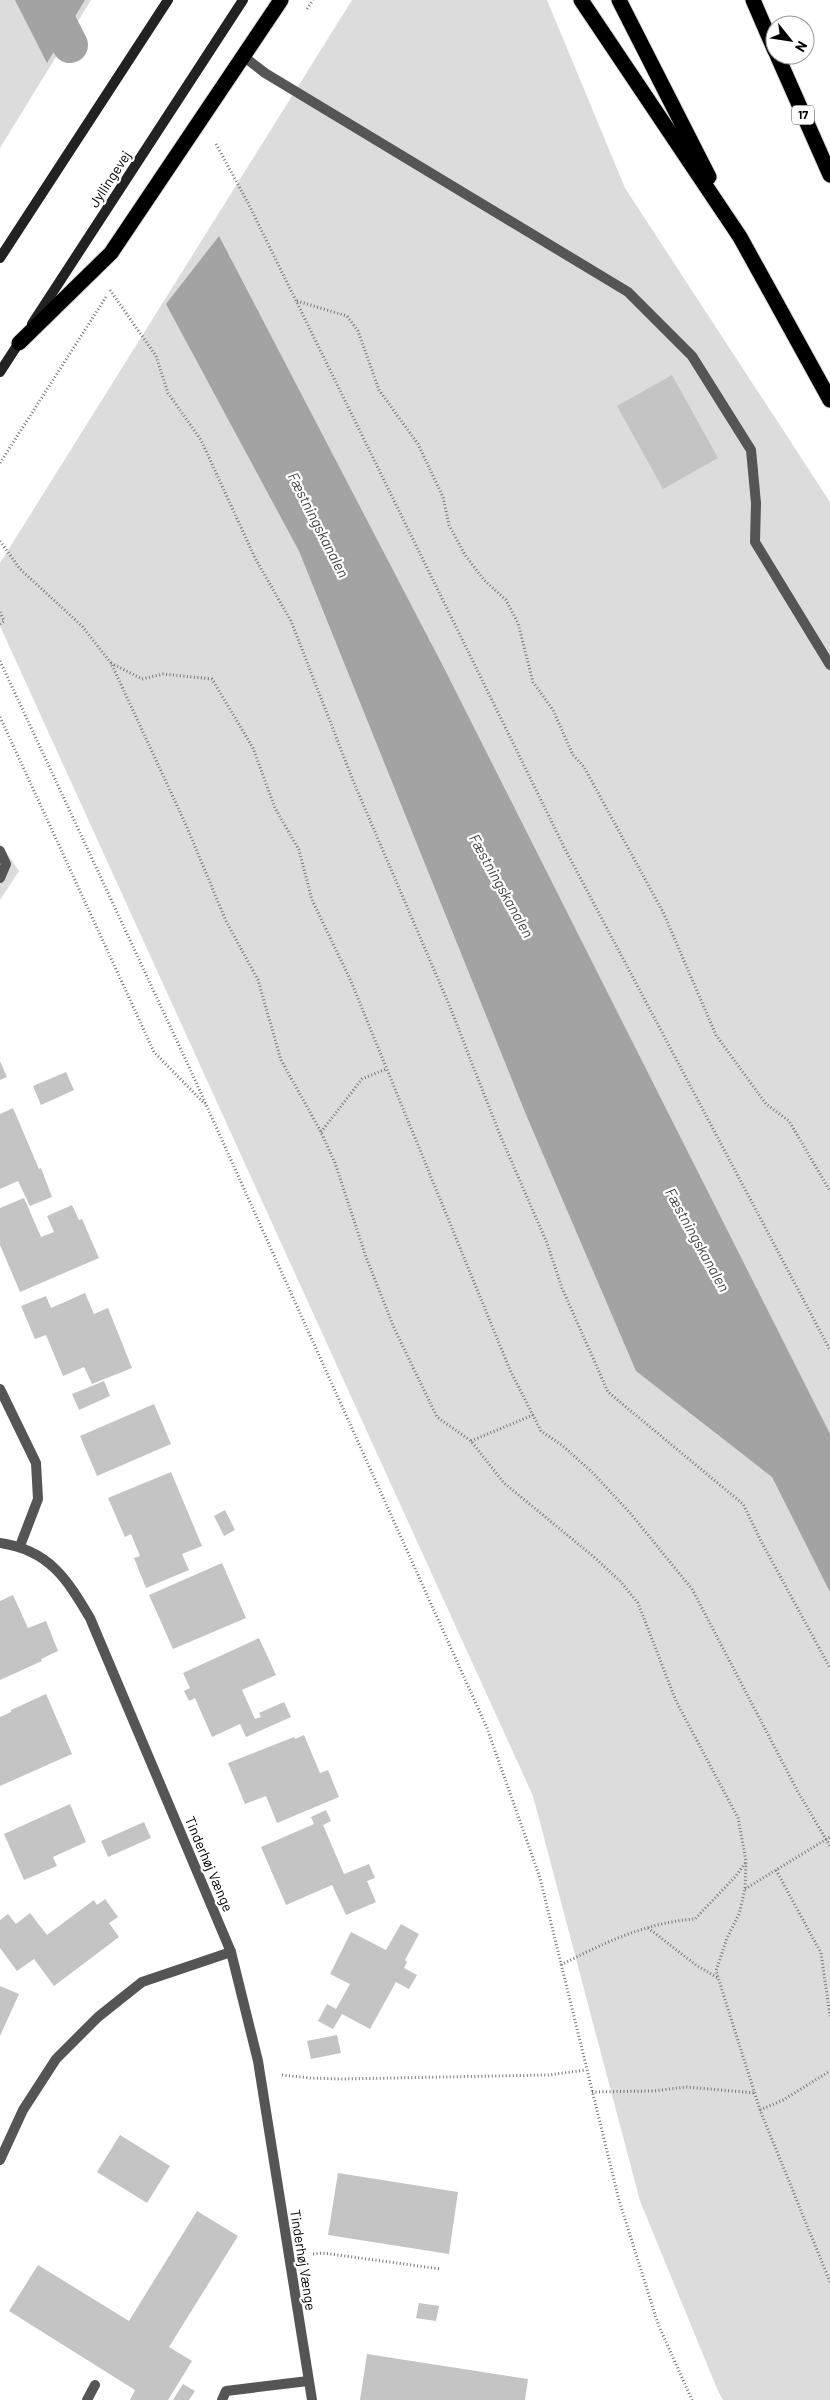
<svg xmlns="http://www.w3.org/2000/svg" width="830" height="2400" font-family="Barlow,sans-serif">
  <rect width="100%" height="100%" fill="#fff"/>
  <g fill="#dcdcdc">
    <polygon points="0,0 91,0 0,148"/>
    <polygon points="352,0 547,0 625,188 830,502 830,2400 723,2400 718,2391 640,2201 533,1796 0,626 0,563"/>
    <polygon points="0,843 19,871 0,900"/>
  </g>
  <g fill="#a3a3a3">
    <polygon points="15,0 85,0 47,63"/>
    <polygon points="219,236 444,668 830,1434 830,1592 772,1477 636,1371 527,1117 299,551 166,304"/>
  </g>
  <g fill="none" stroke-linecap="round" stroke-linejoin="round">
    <polyline stroke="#a3a3a3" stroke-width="36" points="47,0 70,45"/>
  </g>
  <g fill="#c4c4c4">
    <polygon points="672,375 718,458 663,489 617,406"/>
    <polygon points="0,1061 7,1077 0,1080"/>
    <polygon points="66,1072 74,1090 41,1105 33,1086"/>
    <polygon points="13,1108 39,1169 41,1168 52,1197 30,1206 18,1181 0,1189 0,1114"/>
    <polygon points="24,1198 41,1237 54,1232 47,1216 72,1205 79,1220 82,1219 99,1258 20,1292 0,1245 0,1208"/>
    <polygon points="85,1293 94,1314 108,1308 132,1368 92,1384 84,1367 63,1376 46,1335 35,1339 21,1306 46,1296 51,1308"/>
    <polygon points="104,1381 110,1396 79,1410 72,1394"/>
    <polygon points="154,1404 171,1444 97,1476 80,1436"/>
    <polygon points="171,1472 202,1546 182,1554 189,1570 146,1588 134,1558 140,1556 131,1534 125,1537 108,1498"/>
    <polygon points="225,1510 235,1530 224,1536 214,1516"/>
    <polygon points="222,1563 246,1618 173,1649 149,1595"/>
    <polygon points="13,1595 28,1628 46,1621 58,1651 41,1659 42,1661 0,1680 0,1601"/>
    <polygon points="259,1638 276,1675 242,1690 255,1719 261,1717 259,1713 284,1702 291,1717 246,1737 240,1724 212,1737 195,1698 189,1701 184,1691 190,1688 183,1673"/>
    <polygon points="46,1694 72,1754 0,1786 0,1717 11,1712 11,1710"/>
    <polygon points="304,1735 320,1773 328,1770 339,1797 277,1823 266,1796 245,1804 228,1763 294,1737 295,1739"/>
    <polygon points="70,1804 86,1842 53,1857 57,1866 24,1880 4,1834"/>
    <polygon points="326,1810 331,1821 323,1825 344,1874 369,1864 375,1878 367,1881 376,1902 346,1915 332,1885 286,1905 261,1847 314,1824 311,1817"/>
    <polygon points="144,1822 151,1838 108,1857 101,1841"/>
    <polygon points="105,1899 118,1917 109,1923 119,1937 54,1986 34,1959 17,1971 0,1948 0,1920 8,1914 16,1924 30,1913 47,1935 94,1900 97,1905"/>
    <polygon points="401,1924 419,1934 405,1960 407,1962 404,1968 417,1975 409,1989 396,1982 370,2029 342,2014 333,2029 318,2021 327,2004 336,2009 350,1984 330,1974 351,1932 386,1950"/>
    <polygon points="0,1986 19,1994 0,2036"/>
    <polygon points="337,2035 341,2053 311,2059 307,2041"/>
    <polygon points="120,2135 170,2166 147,2203 97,2172"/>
    <polygon points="338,2173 458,2192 449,2254 328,2235"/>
    <polygon points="197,2211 238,2236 169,2347 192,2361 168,2400 130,2400 135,2390 9,2311 38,2265 129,2321"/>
    <polygon points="419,2303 439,2306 436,2321 416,2318"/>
    <polygon points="367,2354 528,2379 525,2400 360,2400"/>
    <polygon points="183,2384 195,2391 189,2400 173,2400"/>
  </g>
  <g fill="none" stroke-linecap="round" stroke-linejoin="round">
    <defs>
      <g id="highway">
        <polyline points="581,0 740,237 830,400"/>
        <polyline points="619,0 709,177"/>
        <polyline points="753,0 775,51"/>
        <polyline points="777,55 830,175"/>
        <polyline points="19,343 111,253 281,0"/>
      </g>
    </defs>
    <use href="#highway" stroke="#dbdbdb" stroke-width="17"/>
    <g stroke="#777" stroke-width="3" stroke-dasharray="1 2.5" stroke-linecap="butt">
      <polyline points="307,9 313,0"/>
      <polyline points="216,144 248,203 565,849 830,1350"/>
      <polyline points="110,290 156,356 168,393 201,440 255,558 291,621 354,783 450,1007 500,1135 547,1243 562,1288 608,1392 743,1504 761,1541 830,1668"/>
      <polyline points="297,301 347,316 358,331 379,390 418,444 443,497 449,525 465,555 484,580 506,600 518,623 533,682 553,710 573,755 584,767 663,912 716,1035 766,1104 789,1121 830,1191"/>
      <polyline points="0,463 106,297"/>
      <polyline points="0,541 20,569 82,626 111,663 186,825 226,921 258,980 281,1060 321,1132 335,1163 366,1257 394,1328 437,1417 471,1441 504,1483 594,1557 620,1581 638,1603 676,1701 738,1818 746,1861 745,1889 739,1914 727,1938 716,1971 760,2110 830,2282"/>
      <polyline points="0,612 4,621 0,624"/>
      <polyline points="0,661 190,1069 487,1728 540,1878 619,2200 658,2324 692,2400"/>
      <polyline points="111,663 142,679 163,674 212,679 253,748 275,808 299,850 312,900 350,979 510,1370 541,1431 563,1446 593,1473 631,1514 692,1589 798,1792 830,1846"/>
      <polyline points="0,717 154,1052 205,1104"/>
      <polyline points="321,1132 362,1079 386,1069"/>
      <polyline points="471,1441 533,1415"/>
      <polyline points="776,1870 821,1953 830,2016"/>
      <polyline points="745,1889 830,1837"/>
      <polyline points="648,1928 696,1965 718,1978"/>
      <path d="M 561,1965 C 603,1943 648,1922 695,1919 L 735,1877 L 746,1862"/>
      <polyline points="282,2075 310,2078 340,2079 548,2075 586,2070"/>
      <polyline points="592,2092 653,2091 686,2087 756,2093"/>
      <polyline points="760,2110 783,2100 830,2071"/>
      <polyline points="313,2254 323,2253 441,2269"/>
    </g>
    <g stroke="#555" stroke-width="10">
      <polyline points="243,56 265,73 628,292 692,356 751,450 756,503 755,542 830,665"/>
      <polyline points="0,851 6,864 0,878"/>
      <polyline points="87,2400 95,2385"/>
      <polyline points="222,2400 226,2391 308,2381"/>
    </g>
    <g stroke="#555" stroke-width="10">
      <polyline points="0,1389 36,1463 38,1499 20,1546"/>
      <path d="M 0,1543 C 49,1550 67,1579 90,1618 L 231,1952 L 258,2061 L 312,2400"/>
      <polyline points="0,2160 23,2110 56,2059 98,2017 142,1982 231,1952"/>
    </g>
    <g stroke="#222" stroke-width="10">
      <polyline points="0,258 168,0"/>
      <polyline points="32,324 243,0"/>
      <polyline points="0,372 22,338"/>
    </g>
    <use href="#highway" stroke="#000" stroke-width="15"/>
  </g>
  <g text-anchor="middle" stroke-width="4.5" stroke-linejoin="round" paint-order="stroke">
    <rect fill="#fff" stroke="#4c4c4c" stroke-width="1" x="792" y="105.5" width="22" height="19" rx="4"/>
    <g font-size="12" font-weight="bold" fill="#000">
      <text x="803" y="119">17</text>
    </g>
    <g font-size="14" fill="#000" stroke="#fff">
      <text transform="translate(110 179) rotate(-57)" y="5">Jyllingevej</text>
      <text transform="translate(209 1864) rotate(67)" y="5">Tinderhøj Vænge</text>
      <text transform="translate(303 2260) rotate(81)" y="5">Tinderhøj Vænge</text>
    </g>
    <g font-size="15" font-style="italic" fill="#444" stroke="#fff">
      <text transform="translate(318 525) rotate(63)" y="5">Fæstningskanalen</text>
      <text transform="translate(501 886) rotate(61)" y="5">Fæstningskanalen</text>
      <text transform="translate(697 1240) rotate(61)" y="5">Fæstningskanalen</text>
    </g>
  </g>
  <g transform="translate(790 40) rotate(120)"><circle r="24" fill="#ffffff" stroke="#999999"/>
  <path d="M0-4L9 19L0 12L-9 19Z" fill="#000000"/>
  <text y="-8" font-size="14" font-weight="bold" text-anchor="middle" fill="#000000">N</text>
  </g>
</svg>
